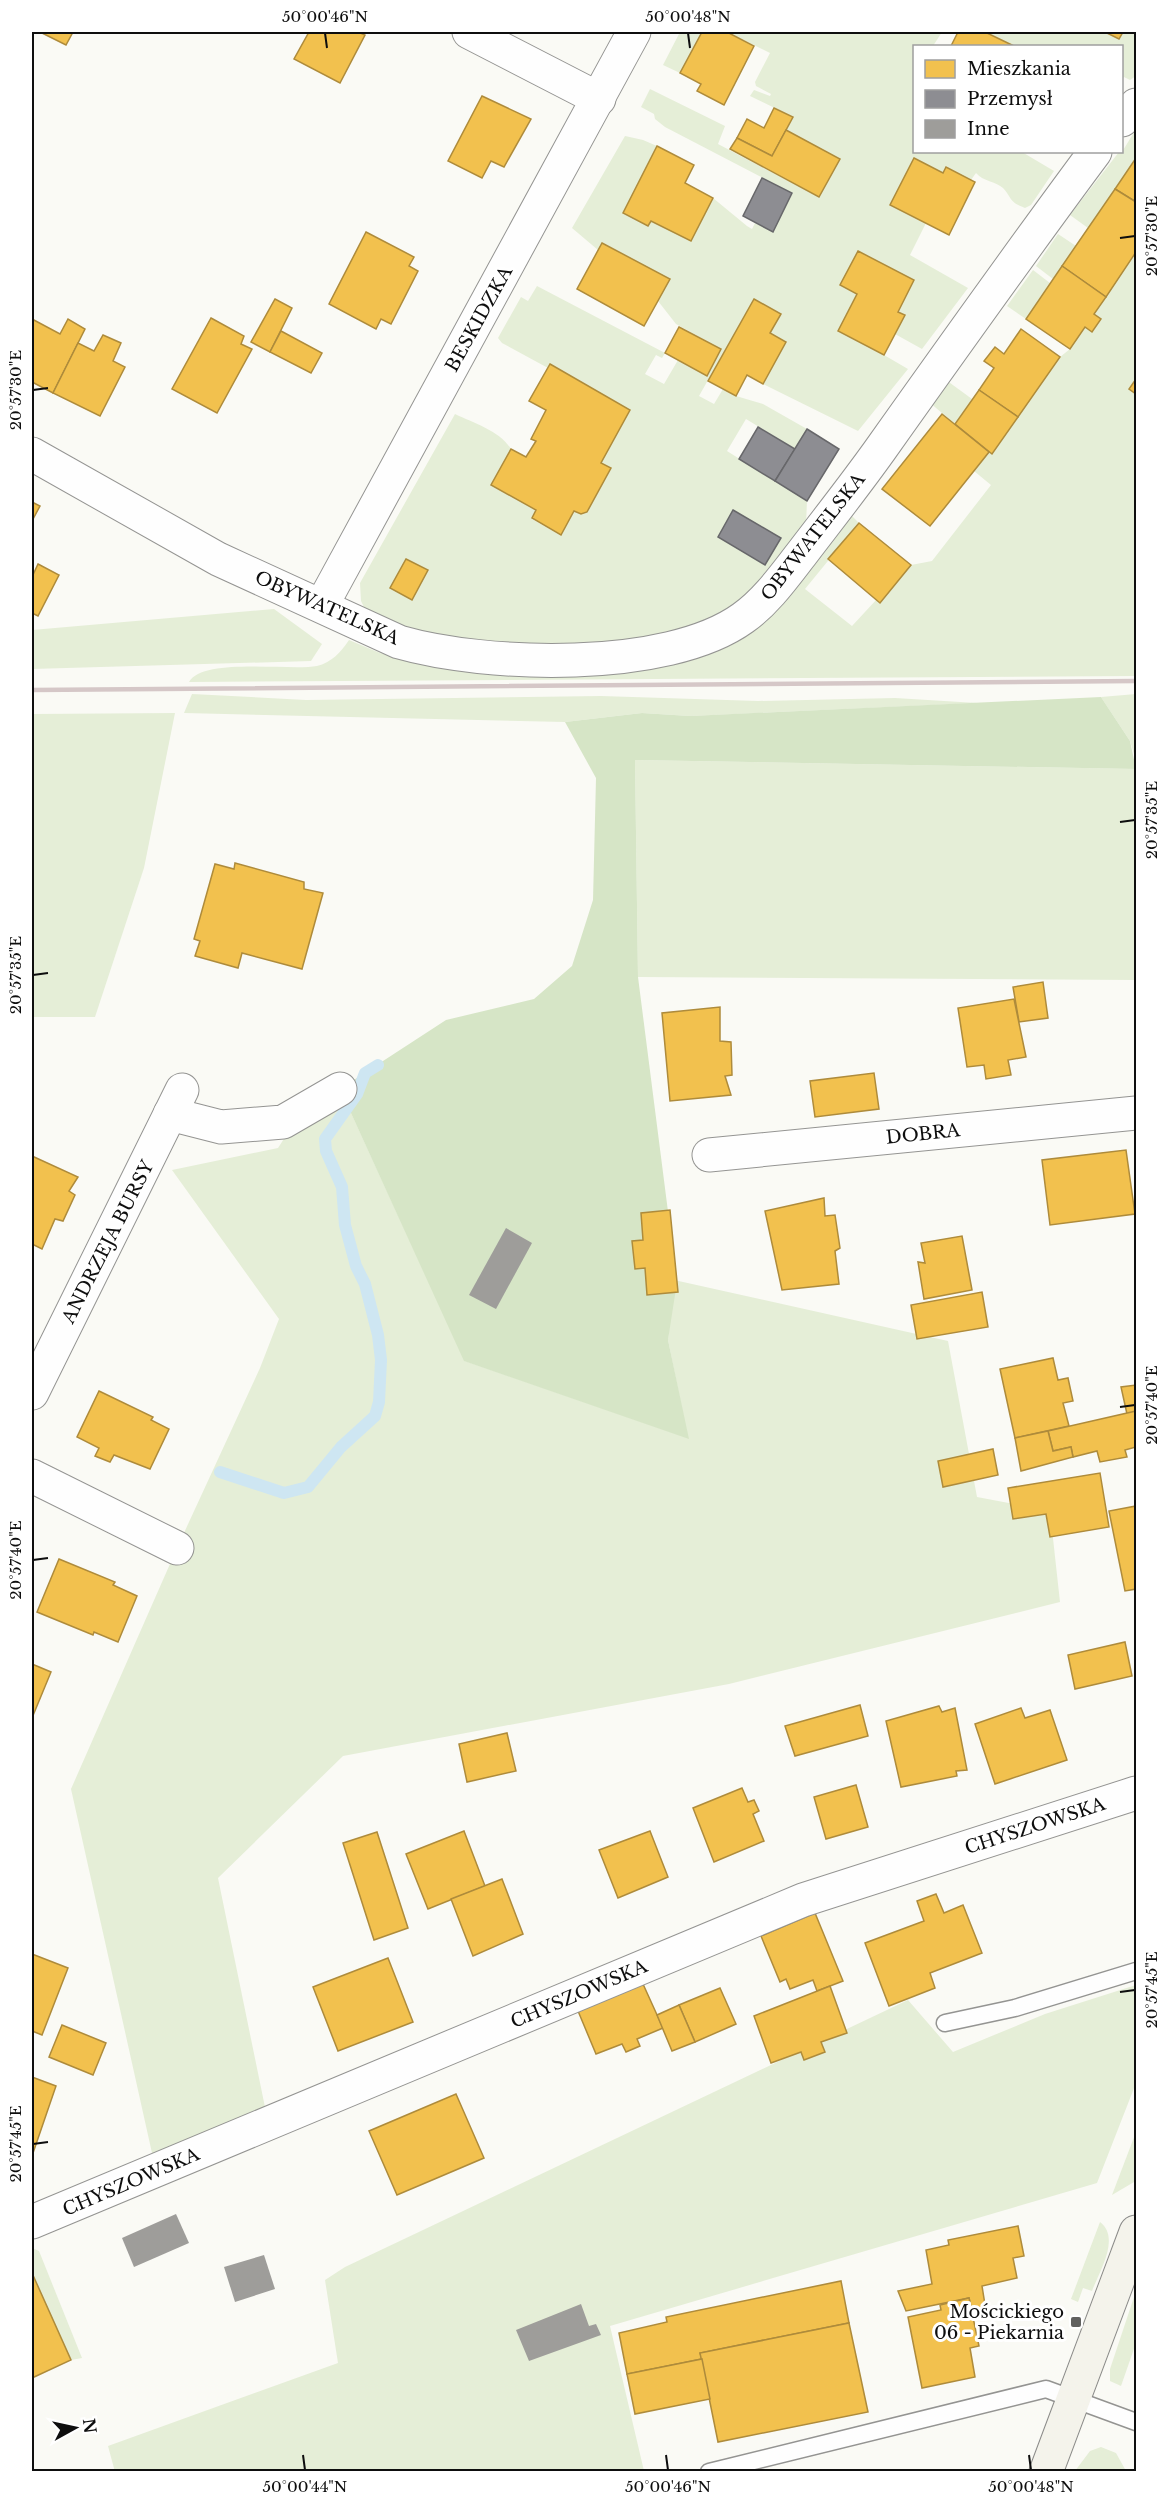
<svg xmlns="http://www.w3.org/2000/svg" width="1168" height="2503" font-family="'Libre Baskerville',serif">
  <rect width="100%" height="100%" fill="#fafaf5"/>
  <g fill="#e5eed7">
    <polygon points="680,32 702,32 680,73 663,65"/>
    <path d="M 727,32 L 942,32 L 933,46 L 914,46 L 914,152 L 1022,152 L 1054,171 L 1031,205 L 1025,208 C 1008,202 1012,197 1003,188 C 995,181 984,182 976,173 L 971,180 L 946,167 L 926,223 L 910,255 L 968,288 L 922,349 L 895,334 L 904,315 L 898,312 L 914,280 L 858,252 L 840,285 L 857,294 L 884,355 L 908,369 L 858,431 L 763,384 L 770,333 L 781,314 L 754,299 L 699,396 L 714,404 L 723,389 L 736,396 L 763,404 L 807,429 L 795,449 L 746,419 L 727,451 L 807,501 L 806,524 L 771,576 L 730,614 L 630,644 L 491,643 L 412,634 L 366,611 L 361,601 L 360,583 L 455,414 C 474,423 500,431 511,449 L 492,485 L 536,510 L 532,519 L 560,535 L 574,511 L 581,514 L 587,512 L 611,469 L 601,463 L 550,365 L 548,368 L 502,343 L 498,338 L 521,297 L 528,301 L 537,286 L 665,353 L 662,358 L 656,355 L 645,374 L 664,384 L 678,360 L 708,375 L 721,349 L 676,324 L 658,301 L 669,279 L 603,243 L 598,250 L 572,228 L 625,136 L 643,140 L 657,146 L 623,213 L 648,226 L 651,221 L 691,241 L 713,198 L 747,226 L 752,229 L 755,223 L 773,231 L 792,193 L 665,127 L 655,119 L 654,114 L 641,107 L 650,89 L 725,126 L 718,144 L 819,197 L 839,159 L 786,130 L 793,117 L 750,96 L 754,90 L 770,96 L 771,94 L 756,86 L 755,82 L 770,53 Z"/>
    <polygon points="985,32 1105,32 1119,39 1123,32 1136,32 1136,76 1130,80 1124,77 1122,80 1122,46 1014,46"/>
    <polygon points="1136,129 1136,158 1088,228 1070,215 1119,152 1122,152"/>
    <polygon points="1058,234 1076,246 1053,279 1036,266"/>
    <path d="M 1136,252 L 1136,676 L 189,682 C 203,657 290,671 317,666 C 331,663 341,652 349,640 L 380,653 L 417,662 L 649,666 L 730,646 L 756,625 L 848,512 L 859,523 L 805,589 L 852,626 L 877,599 L 881,602 L 911,565 L 932,561 L 991,485 L 974,471 L 989,452 L 992,454 L 1060,357 L 1070,349 L 1085,327 L 1093,331 L 1101,319 L 1094,314 Z"/>
    <polygon points="1033,270 1050,283 1026,319 1007,306"/>
    <polygon points="946,380 972,399 955,424 929,402"/>
    <polygon points="274,609 322,644 311,661 32,669 32,630"/>
    <polygon points="192,694 306,700 601,696 758,701 895,698 977,703 690,716 642,713 565,722 184,713"/>
    <polygon points="1136,694 1136,761 1130,741 1101,697"/>
    <polygon points="175,713 144,868 95,1017 32,1017 32,714"/>
    <polygon points="635,760 1136,769 1136,980 638,977"/>
    <polygon points="340,1089 465,1361 688,1438 668,1340 674,1280 948,1341 977,1497 1050,1511 1060,1602 729,1684 343,1756 218,1878 267,2117 156,2171 71,1789 177,1548 260,1368 279,1319 172,1170 278,1148 291,1128"/>
    <polygon points="1136,1985 1136,2083 1097,2183 610,2326 644,2471 115,2472 108,2446 338,2363 325,2280 345,2267 908,2000 953,2052 1045,2014"/>
    <polygon points="1136,2132 1136,2174 1134,2182 1112,2195"/>
    <path d="M 1100,2222 C 1121,2238 1099,2272 1092,2291 L 1083,2288 L 1078,2302 L 1071,2299 Z"/>
    <polygon points="32,2248 39,2251 82,2358 71,2360 32,2273"/>
    <polygon points="1136,2291 1136,2343 1121,2386 1110,2381 1110,2369"/>
    <polygon points="1101,2447 1116,2453 1126,2471 1075,2471 1090,2451"/>
  </g>
  <polygon fill="#d6e5c6" points="1101,697 1130,741 1136,769 635,760 638,977 677,1282 668,1340 689,1439 464,1361 340,1089 446,1020 534,999 572,966 593,900 596,778 565,722 642,713 690,716"/>
  <g fill="#f2c14e" stroke="#ae8b3b" stroke-width="1.5">
    <polygon points="40,32 73,32 66,45"/>
    <polygon points="309,32 358,32 365,35 340,83 294,59"/>
    <polygon points="702,32 727,32 754,46 724,105 697,91 701,84 680,73"/>
    <polygon points="958,32 985,32 1014,46 951,46"/>
    <polygon points="1105,32 1123,32 1119,39"/>
    <polygon points="482,96 531,119 504,167 491,161 482,178 448,161"/>
    <polygon points="774,108 793,117 772,156 737,138 747,119 764,128"/>
    <polygon points="786,130 840,159 819,197 730,149 737,138 772,156"/>
    <polygon points="657,146 694,165 685,183 713,198 691,241 651,221 648,226 623,213"/>
    <polygon points="914,158 943,173 946,167 975,182 949,235 890,205"/>
    <polygon points="1136,158 1136,202 1115,189"/>
    <polygon points="1115,189 1136,202 1136,252 1106,297 1062,266"/>
    <polygon points="366,232 414,257 409,266 418,271 391,324 381,319 376,329 329,304"/>
    <polygon points="602,243 670,279 644,326 577,289"/>
    <polygon points="858,251 914,280 898,312 905,315 884,355 838,331 857,294 840,285"/>
    <polygon points="1062,266 1106,297 1094,314 1101,319 1092,332 1085,327 1070,349 1026,319"/>
    <polygon points="275,299 292,308 270,352 251,342"/>
    <polygon points="754,299 781,314 770,333 786,342 763,384 747,375 736,396 708,381"/>
    <polygon points="211,318 244,336 241,344 252,349 217,413 172,389"/>
    <polygon points="32,319 60,334 68,319 85,329 53,393 32,382"/>
    <polygon points="679,327 721,349 707,376 665,353"/>
    <polygon points="1021,329 1060,357 1018,417 979,390 994,368 984,361 995,347 1004,354"/>
    <polygon points="281,331 322,353 311,373 270,352"/>
    <polygon points="103,335 121,343 113,361 125,367 100,416 53,393 78,343 94,351"/>
    <polygon points="550,364 630,410 601,463 611,468 587,512 581,514 574,511 561,535 532,518 536,510 491,485 511,449 526,457 536,441 531,439 546,410 529,401"/>
    <polygon points="1136,379 1136,394 1129,389"/>
    <polygon points="979,390 1018,417 992,454 955,424"/>
    <polygon points="942,414 989,452 930,526 882,489"/>
    <polygon points="32,502 40,506 32,521"/>
    <polygon points="859,523 911,565 880,603 828,559"/>
    <polygon points="406,559 428,570 412,600 390,588"/>
    <polygon points="38,564 59,575 38,616 32,613 32,577"/>
    <polygon points="235,863 304,882 304,889 323,893 302,969 242,953 238,968 195,956 200,941 194,939 215,864 234,869"/>
    <polygon points="1043,982 1048,1018 1019,1022 1013,987"/>
    <polygon points="1014,999 1026,1057 1008,1060 1011,1075 986,1079 984,1065 967,1067 958,1008"/>
    <polygon points="720,1007 720,1041 731,1042 732,1075 725,1076 731,1095 670,1101 662,1013"/>
    <polygon points="874,1073 879,1109 815,1117 810,1081"/>
    <polygon points="1126,1150 1135,1214 1050,1225 1042,1160"/>
    <polygon points="32,1156 78,1177 69,1191 75,1195 63,1221 55,1219 42,1249 32,1244"/>
    <polygon points="824,1198 825,1216 835,1215 840,1248 835,1251 839,1284 782,1290 765,1211"/>
    <polygon points="670,1210 678,1292 647,1295 645,1268 635,1269 632,1241 643,1240 641,1213"/>
    <polygon points="962,1236 972,1290 924,1299 918,1262 925,1263 921,1243"/>
    <polygon points="982,1292 988,1327 917,1339 911,1305"/>
    <polygon points="1053,1358 1058,1380 1068,1378 1073,1401 1063,1403 1069,1426 1015,1438 1000,1369"/>
    <polygon points="1136,1385 1136,1412 1127,1414 1121,1387"/>
    <polygon points="99,1391 153,1417 151,1420 169,1429 150,1469 114,1455 110,1462 95,1456 99,1448 77,1437"/>
    <polygon points="1136,1411 1136,1447 1125,1450 1127,1457 1100,1462 1097,1451 1073,1457 1071,1447 1053,1451 1048,1431"/>
    <polygon points="1048,1431 1053,1451 1071,1447 1073,1457 1021,1471 1015,1438"/>
    <polygon points="993,1449 998,1475 943,1487 938,1461"/>
    <polygon points="1100,1473 1109,1527 1050,1537 1046,1514 1013,1519 1008,1488"/>
    <polygon points="1136,1506 1136,1589 1125,1591 1109,1511"/>
    <polygon points="59,1559 115,1582 113,1585 137,1596 118,1642 94,1632 93,1635 37,1612"/>
    <polygon points="1125,1642 1132,1676 1075,1689 1068,1655"/>
    <polygon points="32,1664 51,1672 32,1718"/>
    <polygon points="860,1705 868,1736 795,1756 785,1726"/>
    <polygon points="939,1706 942,1712 955,1708 967,1770 956,1771 957,1776 901,1787 886,1721"/>
    <polygon points="1021,1708 1025,1718 1050,1710 1067,1760 995,1784 975,1724"/>
    <polygon points="507,1733 516,1771 467,1782 459,1744"/>
    <polygon points="856,1785 868,1827 826,1839 814,1797"/>
    <polygon points="742,1788 748,1802 754,1800 759,1811 753,1814 764,1841 714,1862 693,1808"/>
    <polygon points="464,1831 485,1886 428,1909 406,1854"/>
    <polygon points="650,1831 668,1877 618,1898 599,1850"/>
    <polygon points="377,1832 408,1928 374,1940 343,1843"/>
    <polygon points="502,1879 523,1934 473,1956 451,1899"/>
    <polygon points="936,1894 944,1913 963,1905 982,1953 930,1973 935,1988 889,2006 865,1943 924,1921 917,1901"/>
    <polygon points="815,1913 843,1981 817,1991 813,1980 790,1989 786,1979 780,1982 761,1936"/>
    <polygon points="32,1954 68,1968 42,2035 32,2031"/>
    <polygon points="388,1958 413,2022 338,2051 313,1987"/>
    <polygon points="643,1984 663,2028 637,2039 640,2046 626,2052 622,2044 596,2054 578,2011"/>
    <polygon points="830,1986 847,2033 821,2042 825,2052 804,2060 801,2052 771,2063 754,2016"/>
    <polygon points="720,1988 736,2024 695,2042 679,2005"/>
    <polygon points="679,2005 695,2042 672,2051 657,2015"/>
    <polygon points="62,2025 106,2043 93,2075 49,2057"/>
    <polygon points="32,2077 56,2086 32,2156"/>
    <polygon points="456,2094 484,2158 397,2195 369,2131"/>
    <polygon points="1018,2226 1024,2256 1013,2258 1017,2278 982,2286 986,2311 973,2314 969,2298 906,2311 898,2291 932,2284 926,2250 949,2245 948,2240"/>
    <polygon points="32,2273 71,2360 32,2378"/>
    <polygon points="841,2281 849,2323 700,2353 702,2359 627,2374 619,2333 667,2322 666,2317"/>
    <polygon points="969,2298 979,2346 970,2348 975,2377 922,2388 908,2317 941,2310 940,2305"/>
    <polygon points="849,2323 868,2412 718,2442 700,2353"/>
    <polygon points="702,2359 710,2399 635,2414 627,2374"/>
  </g>
  <g fill="#8d8d92" stroke="#67676a" stroke-width="1.5">
    <polygon points="762,178 792,193 773,232 743,216"/>
    <polygon points="758,427 795,449 775,481 739,459"/>
    <polygon points="807,429 839,449 807,501 775,481"/>
    <polygon points="733,510 781,538 765,565 718,537"/>
  </g>
  <g fill="none" stroke-linecap="round" stroke-linejoin="round">
    <polyline stroke="#cee6f2" stroke-width="12" points="220,1472 284,1493 308,1487 341,1447 375,1416 379,1402 381,1360 378,1335 365,1284 356,1266 345,1225 342,1187 326,1151 325,1139 357,1094 365,1073 378,1065"/>
  </g>
  <g fill="#9e9d9a">
    <polygon points="506,1228 532,1243 496,1309 469,1295"/>
    <polygon points="176,2214 189,2243 134,2267 122,2238"/>
    <polygon points="264,2255 275,2289 235,2302 224,2267"/>
    <polygon points="581,2304 589,2326 596,2324 601,2335 529,2361 516,2330"/>
  </g>
  <g fill="none" stroke-linecap="round" stroke-linejoin="round">
    <defs>
      <g id="lane">
        <polyline points="945,2023 1015,2008 1136,1971"/>
        <polyline points="709,2472 1046,2389 1136,2422"/>
      </g>
      <g id="street">
        <polyline points="469,32 599,99"/>
        <polyline points="1122,120 1136,105"/>
        <path d="M 32,454 L 218,559 L 399,642 C 486,667 667,673 743,618 C 767,601 785,575 803,552 C 829,518 855,485 880,450 C 951,350 1022,250 1095,152"/>
        <polyline points="322,605 634,32"/>
        <polyline points="170,1114 221,1127 283,1122 340,1089"/>
        <polyline points="709,1155 1136,1113"/>
        <polyline points="32,1393 182,1090"/>
        <polyline points="32,1476 177,1548"/>
        <polyline points="32,2222 803,1900 1136,1793"/>
      </g>
      <polyline id="secondary" points="1046,2472 1136,2232"/>
    </defs>
    <use href="#lane" stroke="#949492" stroke-width="19"/>
    <use href="#street" stroke="#949492" stroke-width="35"/>
    <use href="#secondary" stroke="#8b8b89" stroke-width="35"/>
    <use href="#lane" stroke="#fefefe" stroke-width="16"/>
    <use href="#street" stroke="#fefefe" stroke-width="33"/>
    <use href="#secondary" stroke="#f4f3eb" stroke-width="33"/>
    <polyline stroke="#d5c7c7" stroke-width="4.5" points="32,690 1136,681"/>
  </g>
  <path fill="none" stroke="#0e0e0e" stroke-width="2" d="M 325,33 L 327,48M 688,33 L 690,48M 1120,238 L 1135,236M 33,390 L 48,388M 1120,822 L 1135,820M 33,975 L 48,973M 1120,1407 L 1135,1405M 33,1560 L 48,1558M 1120,1992 L 1135,1990M 33,2144 L 48,2142M 303,2455 L 305,2470M 666,2455 L 668,2470M 1029,2455 L 1031,2470"/>
  <rect fill="#61615f" stroke="#fff" stroke-width="2" x="1070" y="2316" width="12" height="12" rx="3"/>
  <g text-anchor="middle" stroke-width="6" stroke-linejoin="round" paint-order="stroke">
    <g font-size="18" fill="#0e0e0e" stroke="#fff">
      <text transform="translate(479 319) rotate(-61)" y="6">BESKIDZKA</text>
      <text transform="translate(813 537) rotate(-52)" y="6">OBYWATELSKA</text>
      <text transform="translate(327 608) rotate(24)" y="6">OBYWATELSKA</text>
      <text transform="translate(923 1134) rotate(-6)" y="6">DOBRA</text>
      <text transform="translate(108 1242) rotate(-63)" y="6">ANDRZEJA BURSY</text>
      <text transform="translate(1035 1826) rotate(-18)" y="6">CHYSZOWSKA</text>
      <text transform="translate(579 1994) rotate(-23)" y="6">CHYSZOWSKA</text>
      <text transform="translate(131 2182) rotate(-23)" y="6">CHYSZOWSKA</text>
    </g>
    <g font-size="18" fill="#0e0e0e" stroke="#fff" text-anchor="end">
      <text x="1064" y="2318">Mościckiego<tspan x="1064" dy="21">06 - Piekarnia</tspan></text>
    </g>
  </g>
  <rect width="1168" height="2503" fill="none" stroke="#ffffff" stroke-width="66"/>
  <rect x="913" y="45" width="210" height="108" fill="#ffffff" stroke="#9f9f9f" stroke-width="1.5"/>
  <rect x="925" y="60" width="30" height="18" fill="#f2c14e" stroke="#9f9f9f" stroke-width="1.5"/>
  <text x="967" y="75" font-size="18" fill="#0e0e0e">Mieszkania</text>
  <rect x="925" y="90" width="30" height="18" fill="#8d8d92" stroke="#9f9f9f" stroke-width="1.5"/>
  <text x="967" y="105" font-size="18" fill="#0e0e0e">Przemysł</text>
  <rect x="925" y="120" width="30" height="18" fill="#9e9d9a" stroke="#9f9f9f" stroke-width="1.5"/>
  <text x="967" y="135" font-size="18" fill="#0e0e0e">Inne</text>
  <g transform="translate(75 2428) rotate(82)" stroke="#ffffff" stroke-width="4.5" paint-order="stroke">
  <path d="M0-4.5L10 22L0 15L-10 22Z" fill="#0e0e0e"/>
  <text y="-9" font-size="16" font-weight="bold" text-anchor="middle" fill="#0e0e0e">N</text>
  </g>
  <rect x="33" y="33" width="1102" height="2437" fill="none" stroke="#0e0e0e" stroke-width="2"/>
  <g font-size="15" text-anchor="middle" fill="#0e0e0e">
    <text x="325" y="22">50°00'46"N</text>
    <text x="688" y="22">50°00'48"N</text>
    <text transform="translate(1152 236) rotate(-90)" y="5">20°57'30"E</text>
    <text transform="translate(16 390) rotate(-90)" y="5">20°57'30"E</text>
    <text transform="translate(1152 820) rotate(-90)" y="5">20°57'35"E</text>
    <text transform="translate(16 975) rotate(-90)" y="5">20°57'35"E</text>
    <text transform="translate(1152 1405) rotate(-90)" y="5">20°57'40"E</text>
    <text transform="translate(16 1560) rotate(-90)" y="5">20°57'40"E</text>
    <text transform="translate(1152 1990) rotate(-90)" y="5">20°57'45"E</text>
    <text transform="translate(16 2144) rotate(-90)" y="5">20°57'45"E</text>
    <text x="305" y="2492">50°00'44"N</text>
    <text x="668" y="2492">50°00'46"N</text>
    <text x="1031" y="2492">50°00'48"N</text>
  </g>
</svg>
